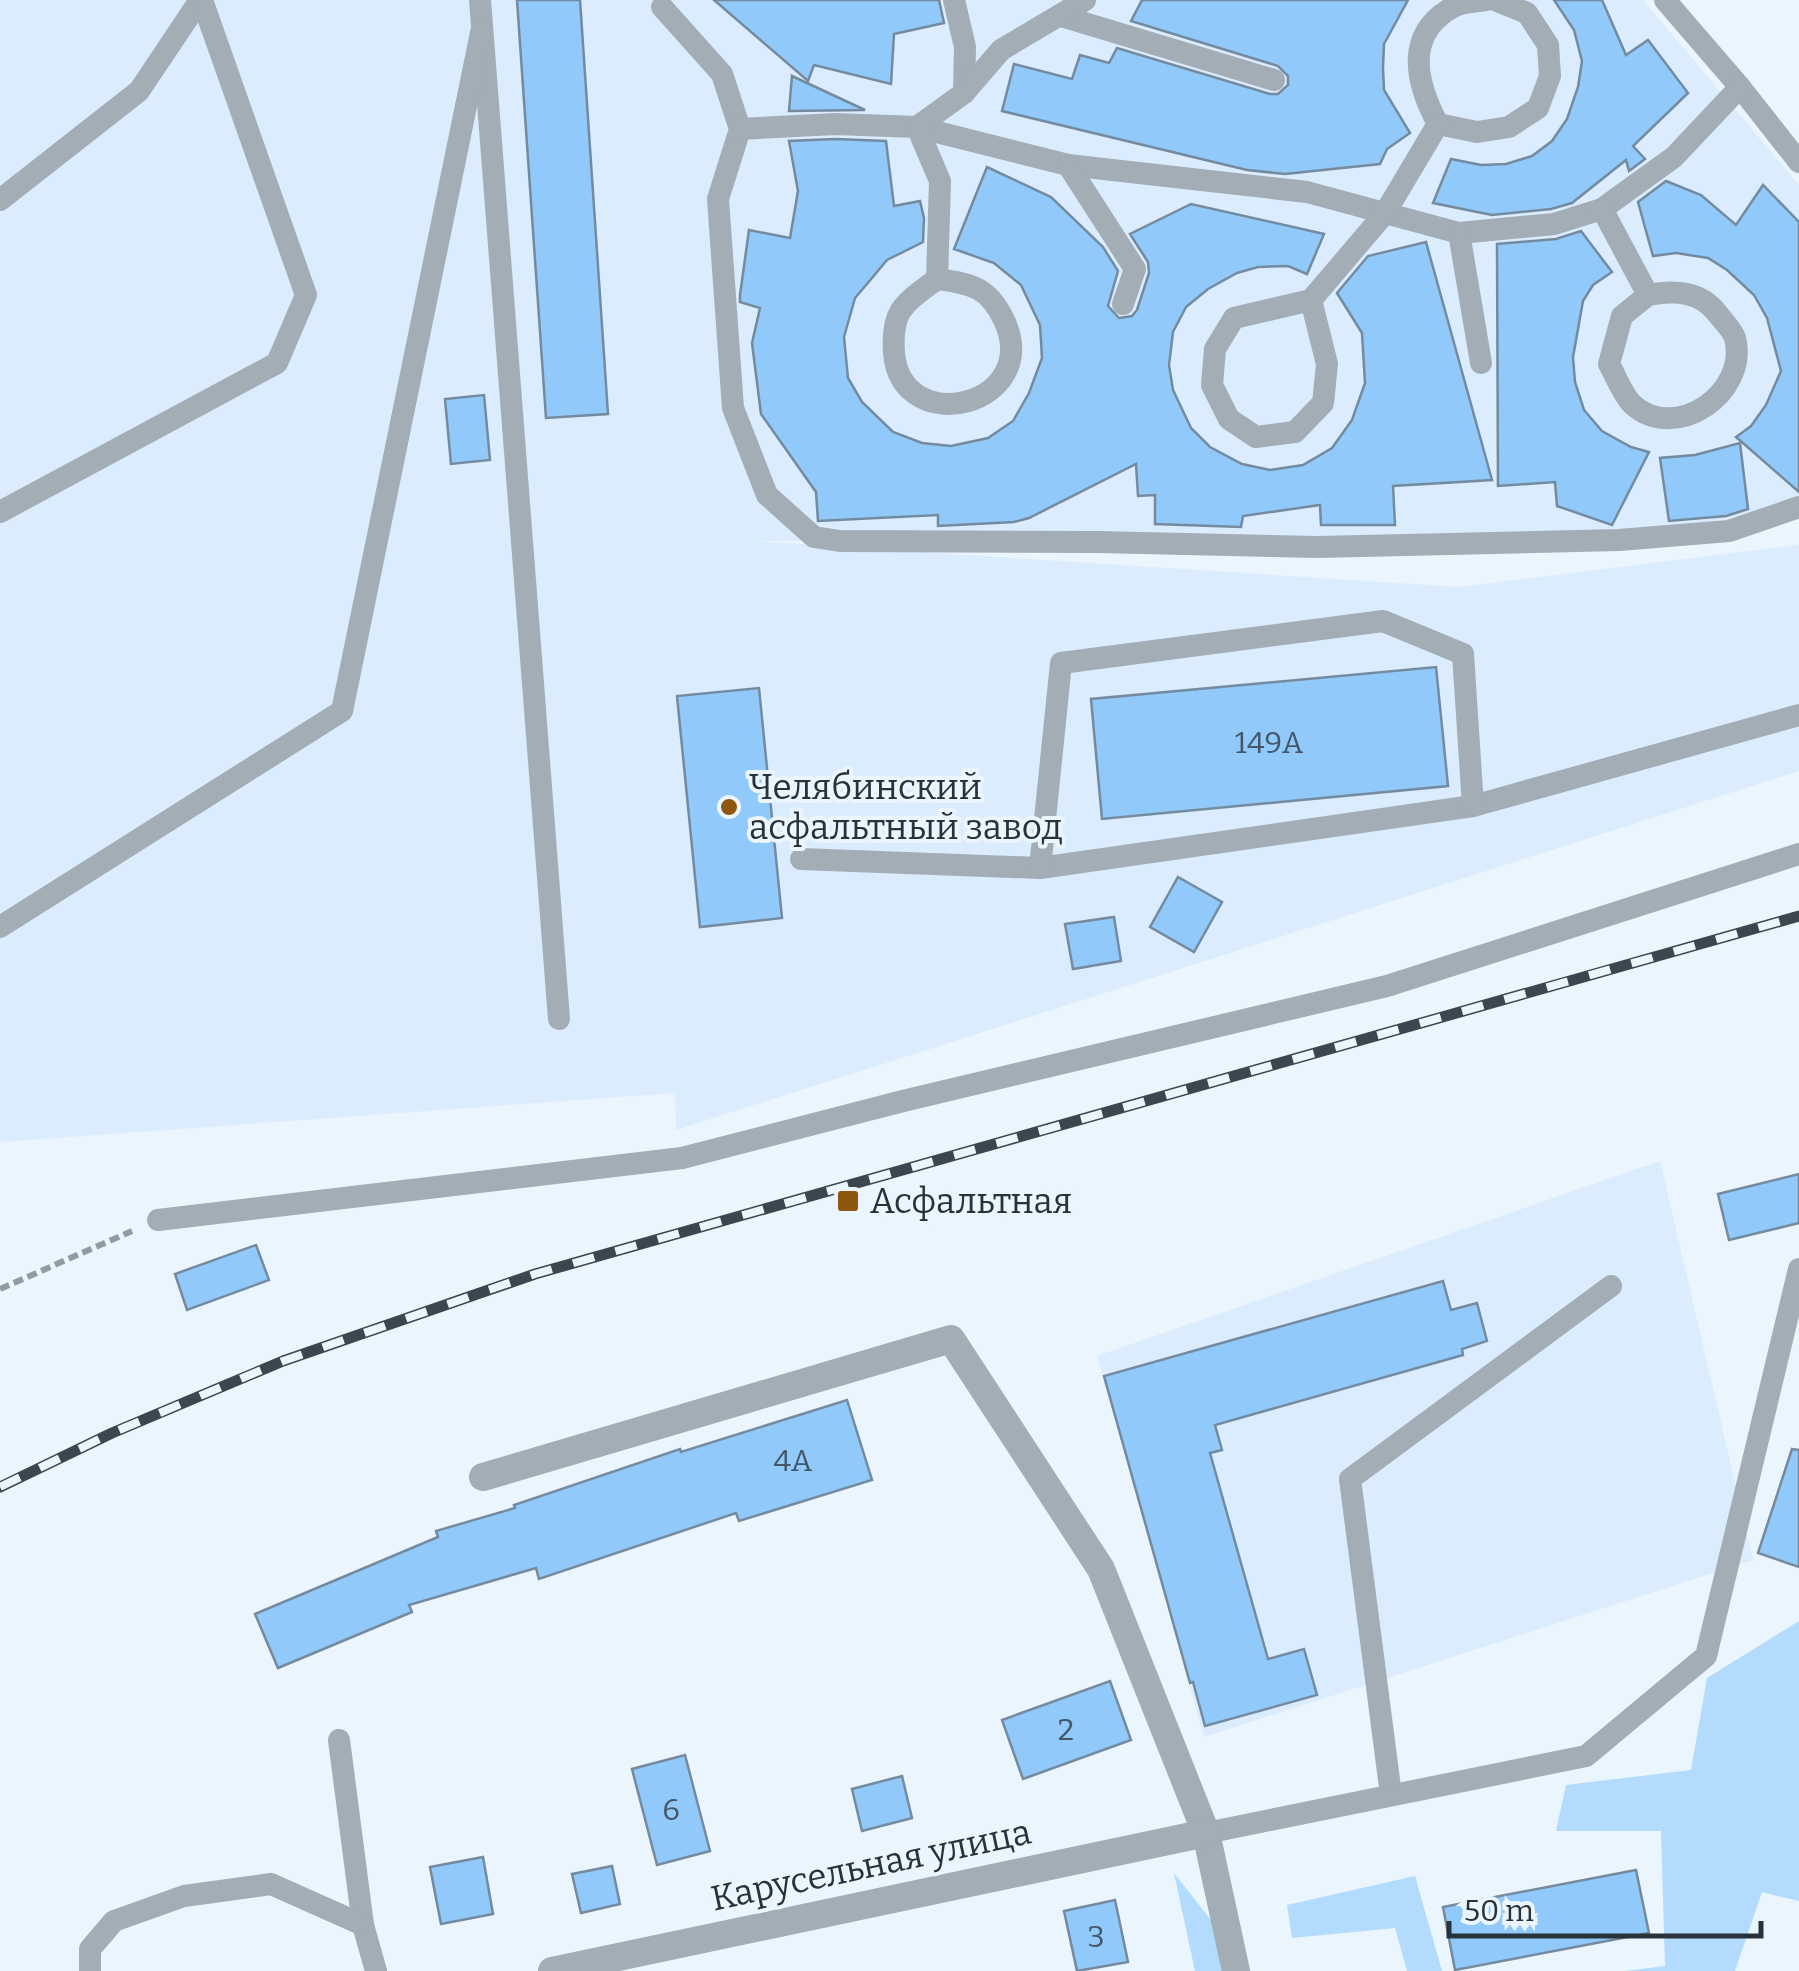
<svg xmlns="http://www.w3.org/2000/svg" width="1799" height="1971" font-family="Bitter,serif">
  <rect width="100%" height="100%" fill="#ebf5fe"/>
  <g fill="#daecfd">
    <polygon points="0,0 1643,0 1799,185 1799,511 1668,536 753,541 1458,587 1799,545 1799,771 676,1130 675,1093 0,1142"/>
    <polygon points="1660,1161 1753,1560 1204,1737 1097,1356"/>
  </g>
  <g fill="#b3dbfd">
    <polygon points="1799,1621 1799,1901 1762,1892 1735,1971 1625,1971 1665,1966 1661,1831 1556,1831 1566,1785 1691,1770 1707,1678"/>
    <polygon points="1174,1873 1251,1971 1195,1971"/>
    <polygon points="1415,1876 1442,1971 1407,1971 1395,1928 1292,1938 1287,1905"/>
  </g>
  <g fill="#91cafa" stroke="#748b9f" stroke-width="2.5">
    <polygon points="517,0 580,0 608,414 546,418"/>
    <polygon points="714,0 939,0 944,23 894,34 891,84 814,65 808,81"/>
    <polygon points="1142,0 1408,0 1384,44 1383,68 1384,90 1410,133 1387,149 1380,164 1285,174 1247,170 1002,111 1014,64 1072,79 1080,55 1109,63 1117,48 1270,94 1278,94 1288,85 1288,76 1278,66 1131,21"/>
    <polygon points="1554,0 1602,0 1626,55 1648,40 1688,93 1633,146 1645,159 1629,171 1626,160 1572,203 1551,209 1492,215 1433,203 1451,159 1481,165 1506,164 1532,156 1552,141 1567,119 1578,87 1582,61 1574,30"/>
    <polygon points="792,76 865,110 789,111"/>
    <polygon points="835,139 886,141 894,206 920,201 924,218 923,242 887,260 872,278 855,298 844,337 848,378 862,402 893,432 922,443 951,446 988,438 1013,421 1029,393 1042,358 1040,325 1021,285 994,263 954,249 987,167 1051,197 1103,247 1118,271 1108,306 1119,318 1132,316 1137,310 1149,273 1148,262 1130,234 1191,204 1324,234 1307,274 1288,266 1258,267 1237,273 1208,289 1186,307 1173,332 1169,365 1173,390 1191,428 1210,447 1242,464 1270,470 1303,465 1332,448 1352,420 1365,383 1362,333 1337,293 1368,256 1426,242 1492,480 1393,486 1395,525 1321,525 1320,505 1243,516 1241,527 1155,524 1155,495 1138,496 1136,464 1029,518 1014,522 938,526 938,515 818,521 816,492 761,414 752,343 760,308 740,302 740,295 749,230 790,238 798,191 789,141"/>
    <polygon points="1666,181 1701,195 1736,225 1763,185 1799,222 1799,492 1736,437 1751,426 1766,405 1781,371 1767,318 1754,295 1727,270 1708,258 1676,253 1653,256 1638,202"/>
    <polygon points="1581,231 1612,272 1593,285 1583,301 1573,357 1575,382 1584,410 1602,431 1631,447 1649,452 1612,525 1557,506 1555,482 1498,486 1497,244 1556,239"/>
    <polygon points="484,395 490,460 451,464 445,399"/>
    <polygon points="1740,443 1748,509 1726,516 1669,521 1660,458 1695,455"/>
    <polygon points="1436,667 1448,786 1102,819 1091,699"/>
    <polygon points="759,688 782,918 700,927 677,696"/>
    <polygon points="1178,877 1222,902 1194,952 1150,927"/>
    <polygon points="1114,917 1121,961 1073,969 1065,924"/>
    <polygon points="1799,1174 1799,1223 1729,1240 1718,1194"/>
    <polygon points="256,1245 269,1280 187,1310 175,1274"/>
    <polygon points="1443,1281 1451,1310 1477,1303 1487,1341 1462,1349 1463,1355 1215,1425 1222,1450 1210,1453 1268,1659 1304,1649 1317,1695 1205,1726 1193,1682 1190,1683 1104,1376"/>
    <polygon points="847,1400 872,1480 739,1521 736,1513 539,1579 536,1568 409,1605 412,1612 278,1668 255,1614 438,1537 436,1531 515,1508 514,1505 680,1449 681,1452"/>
    <polygon points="1792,1449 1799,1450 1799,1567 1758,1553"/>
    <polygon points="1110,1681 1131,1740 1023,1779 1002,1720"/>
    <polygon points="685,1755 710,1851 657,1865 632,1769"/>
    <polygon points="902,1776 912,1818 862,1831 852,1789"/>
    <polygon points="483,1857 493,1914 441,1924 430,1867"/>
    <polygon points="612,1866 620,1904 581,1913 572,1874"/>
    <polygon points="1636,1870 1649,1933 1455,1970 1443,1907"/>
    <polygon points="1115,1900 1128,1962 1077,1971 1064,1911"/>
  </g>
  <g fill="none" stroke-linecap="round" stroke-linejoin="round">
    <polyline stroke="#919ba3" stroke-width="6" stroke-dasharray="10 5" stroke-linecap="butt" points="0,1289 132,1231"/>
    <g stroke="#a2adb6" stroke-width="22">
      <polyline points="480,0 559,1019"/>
      <polyline points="954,0 965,47 964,93"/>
      <path d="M 1486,0 C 1477,2 1463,2 1455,6 C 1403,33 1416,83 1438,124 L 1477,132 L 1509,127 L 1538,108 L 1550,76 L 1548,45 L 1527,13 L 1495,0"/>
      <polyline points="1665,0 1740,87 1799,162"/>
      <polyline points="662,7 722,74 740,129 718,199 733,408 767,495 814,537 840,541 1098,542 1318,547 1619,540 1729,531 1799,507"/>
      <polyline points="1061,16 1274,80"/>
      <polyline points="740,129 835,124 917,127 1068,165 1307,192 1459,233 1554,224 1602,209 1674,157 1740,87"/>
      <polyline points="1068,165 1135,269 1123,304"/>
      <polyline points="0,200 139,91 200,0"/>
      <path d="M 1602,209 L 1648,295 C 1675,290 1700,291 1717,313 C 1723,321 1732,329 1735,338 C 1749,393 1675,444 1632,404 C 1622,394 1616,376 1609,364 L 1622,316 L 1648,295"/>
      <polyline points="1459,233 1481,363"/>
      <path d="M 937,279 C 971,284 988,286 1004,320 C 1044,405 902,441 894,353 C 891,309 904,304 937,279 L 940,181 L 917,127 L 964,93 L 1001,50 L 1085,0"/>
      <polyline points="1311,300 1327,364 1323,403 1295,432 1256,437 1229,419 1212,385 1215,349 1234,318 1311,300 1385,213 1438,124"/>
      <polyline points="0,512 277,363 306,295 202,0"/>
      <polyline points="801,859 1040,868 1473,806 1799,715"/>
      <polyline points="1040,868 1061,663 1383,621 1463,654 1473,806"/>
      <polyline points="0,927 342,711 482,28"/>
      <polyline points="158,1220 682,1158 903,1101 1387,986 1799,854"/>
      <polyline points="339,1740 363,1925 376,1971"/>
      <polyline points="1391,1795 1350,1479 1611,1286"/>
      <polyline points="1206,1833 1586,1756 1706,1656 1799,1269"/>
      <polyline points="90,1971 90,1949 114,1921 184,1896 271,1884 363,1925"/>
    </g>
    <g stroke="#a2adb6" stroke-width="28">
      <polyline points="483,1477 951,1339 1101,1569 1206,1833 1236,1971"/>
      <polyline points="552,1971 1206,1833"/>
    </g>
    <defs>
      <polyline id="rail" points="0,1487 112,1433 283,1361 535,1274 1799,916"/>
    </defs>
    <use href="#rail" stroke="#3c464e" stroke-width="11"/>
    <use href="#rail" stroke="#ebf5fe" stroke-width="8" stroke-dasharray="22" stroke-linecap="butt"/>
  </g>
  <g fill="#8f5610" stroke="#ebf5fe" stroke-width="4">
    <circle cx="729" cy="807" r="10"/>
    <rect x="836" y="1189" width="24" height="24" rx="5"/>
  </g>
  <g text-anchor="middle" stroke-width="8" stroke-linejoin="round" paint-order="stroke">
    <g font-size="30" fill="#42586a">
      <text x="1269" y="753">149А</text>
      <text x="793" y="1471">4А</text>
      <text x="1066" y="1740">2</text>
      <text x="671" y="1820">6</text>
      <text x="1096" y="1947">3</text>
    </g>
    <g font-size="35" fill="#28323a" stroke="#ebf5fe" text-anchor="start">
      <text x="749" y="799">Челябинский<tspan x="749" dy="40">асфальтный завод</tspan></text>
      <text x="870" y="1213">Асфальтная</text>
    </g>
    <g font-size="35" fill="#28323a" stroke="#ebf5fe">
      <text transform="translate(871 1865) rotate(-12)" y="12">Карусельная улица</text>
    </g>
  </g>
  <path d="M1449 1921v15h312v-15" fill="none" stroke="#28323a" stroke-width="5"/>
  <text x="1464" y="1921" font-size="30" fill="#28323a" stroke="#ebf5fe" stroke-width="8" paint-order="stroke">50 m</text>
</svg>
